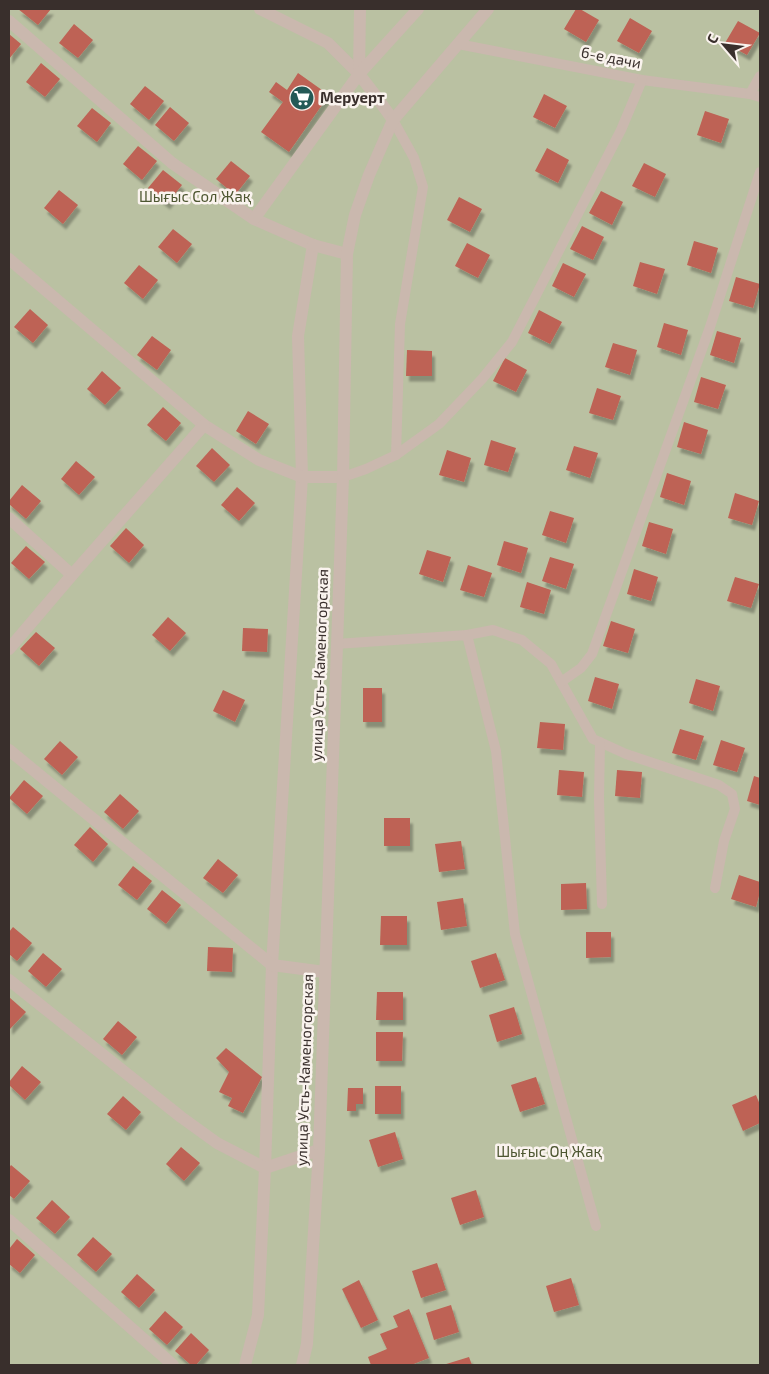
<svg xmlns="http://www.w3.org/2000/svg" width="769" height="1374" font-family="'Exo 2',sans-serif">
  <defs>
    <filter id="shadow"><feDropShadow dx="3" dy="5.5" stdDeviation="1" flood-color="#0004"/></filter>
  </defs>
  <rect width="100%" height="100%" fill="#f2e9e2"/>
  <rect fill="#bac1a2" x="9" y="9" width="751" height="1356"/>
  <g fill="#be6254" filter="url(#shadow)">
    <polygon points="18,9 51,9 38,25"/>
    <polygon points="576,9 580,9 599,20 586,42 564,29"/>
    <polygon points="630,18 652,31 639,53 617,41"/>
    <polygon points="738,21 760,33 747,55 725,43"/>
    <polygon points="74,24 93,40 78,58 59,43"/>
    <polygon points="9,34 21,44 9,59"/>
    <polygon points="41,63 60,79 45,97 26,82"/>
    <polygon points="298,73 329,95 289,152 261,132 283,102 269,92 276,82 287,90"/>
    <polygon points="145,86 164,101 149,120 130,104"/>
    <polygon points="544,94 567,106 555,128 533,117"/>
    <polygon points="170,107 189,123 174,141 155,125"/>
    <polygon points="92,108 111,123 97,142 77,126"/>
    <polygon points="705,111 729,119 721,143 697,135"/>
    <polygon points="138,146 157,161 142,180 123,164"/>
    <polygon points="547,148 569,160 558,183 535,171"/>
    <polygon points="231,161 250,176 235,195 216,179"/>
    <polygon points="644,163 666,174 655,197 632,186"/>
    <polygon points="163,170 182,185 167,204 148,188"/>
    <polygon points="59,190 78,205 63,224 44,208"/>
    <polygon points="601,191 623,202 612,225 589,213"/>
    <polygon points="459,197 482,209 470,232 447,220"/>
    <polygon points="582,226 604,237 593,260 570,249"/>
    <polygon points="173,229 192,244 177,263 158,247"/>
    <polygon points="694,241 718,248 711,273 687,265"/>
    <polygon points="467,243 490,255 478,278 455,266"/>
    <polygon points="640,262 665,269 657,294 633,286"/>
    <polygon points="563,263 586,274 574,297 552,286"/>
    <polygon points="139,265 158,280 143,299 124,283"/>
    <polygon points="736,277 760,284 753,308 729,301"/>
    <polygon points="30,309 48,325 33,343 14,327"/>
    <polygon points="539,310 562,322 550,344 528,333"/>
    <polygon points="664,323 688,330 681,355 657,347"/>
    <polygon points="717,331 741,338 734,363 710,355"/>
    <polygon points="152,336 171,350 157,370 137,355"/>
    <polygon points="613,343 637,350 630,375 605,367"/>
    <polygon points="407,350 432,351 432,376 406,376"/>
    <polygon points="505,358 527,370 516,392 493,381"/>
    <polygon points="102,371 121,388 105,405 87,389"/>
    <polygon points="701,377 726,385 718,409 694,402"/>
    <polygon points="597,388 621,396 613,420 589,413"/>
    <polygon points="163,407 181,423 166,441 147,425"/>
    <polygon points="248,411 269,424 256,444 236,431"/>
    <polygon points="684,422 708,430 701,454 677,447"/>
    <polygon points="491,440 516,448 508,472 484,465"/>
    <polygon points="574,446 598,453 590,478 566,470"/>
    <polygon points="212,448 230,465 214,482 196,466"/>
    <polygon points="447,450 471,458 464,482 439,475"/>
    <polygon points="76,461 95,477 79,495 61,479"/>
    <polygon points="667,473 691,481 684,505 660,497"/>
    <polygon points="22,485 41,501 26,519 9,504 9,501"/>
    <polygon points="237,487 255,503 239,521 221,505"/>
    <polygon points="735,493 759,501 752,525 728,518"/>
    <polygon points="550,511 574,518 566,543 542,535"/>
    <polygon points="649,522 673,529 666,554 642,546"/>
    <polygon points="126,528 144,545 129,563 110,546"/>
    <polygon points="504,541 528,548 521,573 497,565"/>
    <polygon points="26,546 45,562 29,579 11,563"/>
    <polygon points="427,550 451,557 443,582 419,574"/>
    <polygon points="550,557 574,564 566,589 542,581"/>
    <polygon points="468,565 492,573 484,597 460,590"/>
    <polygon points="634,569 658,577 651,601 627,594"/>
    <polygon points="735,577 759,584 751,608 727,601"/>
    <polygon points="527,582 551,590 544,614 520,607"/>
    <polygon points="168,617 186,633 170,651 152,635"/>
    <polygon points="611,621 635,629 628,653 603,646"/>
    <polygon points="243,628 268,629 267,652 242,651"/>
    <polygon points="36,632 55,648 39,666 20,649"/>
    <polygon points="595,677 619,684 612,709 588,701"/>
    <polygon points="696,679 720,686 713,711 689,703"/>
    <rect x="363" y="688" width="19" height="34"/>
    <polygon points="223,690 245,700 235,722 213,711"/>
    <polygon points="540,722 565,724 563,750 537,748"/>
    <polygon points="680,729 704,736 696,760 672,753"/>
    <polygon points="721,740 745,748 737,772 713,765"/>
    <polygon points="60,741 78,757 62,775 44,759"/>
    <polygon points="559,770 584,772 582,797 557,795"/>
    <polygon points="617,770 642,772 640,798 615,796"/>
    <polygon points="754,776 760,778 760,805 747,801"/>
    <polygon points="24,780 43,796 27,814 9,798"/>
    <polygon points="120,794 139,811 123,829 104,812"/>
    <rect x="384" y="818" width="26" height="28"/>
    <polygon points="90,827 108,844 93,862 74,845"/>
    <polygon points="461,841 465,869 439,872 435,844"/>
    <polygon points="218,859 238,875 223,893 203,878"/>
    <polygon points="133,866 152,881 137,900 118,885"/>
    <polygon points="739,875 760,882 760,892 756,907 731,899"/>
    <polygon points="586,883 587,909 561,910 561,884"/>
    <polygon points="162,890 181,905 166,924 147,909"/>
    <polygon points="463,898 467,926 441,930 437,902"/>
    <polygon points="381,916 407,916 407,945 380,945"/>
    <polygon points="13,927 32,943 17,961 9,954 9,932"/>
    <polygon points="586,932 611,932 611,957 586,958"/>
    <polygon points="208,947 233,948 232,972 207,971"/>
    <polygon points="43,953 62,969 46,987 28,971"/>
    <polygon points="496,953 505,980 480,988 471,961"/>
    <polygon points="377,992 403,992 403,1020 376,1020"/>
    <polygon points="9,997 26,1012 10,1029 9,1028"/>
    <polygon points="514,1007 522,1034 497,1042 489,1015"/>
    <polygon points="118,1021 137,1037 122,1055 103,1039"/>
    <polygon points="376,1032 403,1032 402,1061 376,1061"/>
    <polygon points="226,1048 262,1077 243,1113 228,1106 232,1098 219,1092 229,1072 216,1058"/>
    <polygon points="22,1066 41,1082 25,1100 9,1085 9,1082"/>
    <polygon points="536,1077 545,1104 520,1112 511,1085"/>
    <rect x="375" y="1086" width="26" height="28"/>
    <polygon points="348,1088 363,1088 363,1104 356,1104 356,1111 347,1111"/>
    <polygon points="756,1095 760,1105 760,1123 743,1131 732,1105"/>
    <polygon points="123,1096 141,1112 126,1130 107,1114"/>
    <polygon points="395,1132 403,1159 378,1167 369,1140"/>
    <polygon points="181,1147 200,1163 184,1181 166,1164"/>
    <polygon points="11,1165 30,1181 14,1199 9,1195 9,1168"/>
    <polygon points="476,1190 484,1217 460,1225 451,1198"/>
    <polygon points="52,1200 70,1217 55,1234 36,1218"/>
    <polygon points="93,1237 112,1254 96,1272 77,1255"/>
    <polygon points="17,1239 35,1255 20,1273 9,1264 9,1249"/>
    <polygon points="437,1263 446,1290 421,1298 412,1271"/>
    <polygon points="137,1274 155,1290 139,1308 121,1292"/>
    <polygon points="571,1278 579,1305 554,1312 546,1286"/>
    <polygon points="359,1280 378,1320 361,1328 342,1289"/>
    <polygon points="451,1305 459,1332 434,1340 426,1313"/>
    <polygon points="409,1309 429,1358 411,1365 371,1365 368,1357 387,1349 380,1334 398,1327 393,1316"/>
    <polygon points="165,1311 183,1327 167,1345 149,1329"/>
    <polygon points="191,1333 209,1350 196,1365 191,1365 175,1351"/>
    <polygon points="469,1357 472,1365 443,1365"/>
  </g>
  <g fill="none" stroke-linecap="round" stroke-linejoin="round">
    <g stroke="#cab8ae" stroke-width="10">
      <polyline points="458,44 642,80 750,94 760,97"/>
      <polyline points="750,94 760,76"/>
      <polyline points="393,120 414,158 423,187 400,324 396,455"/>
      <polyline points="343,477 366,469 396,455 439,424 482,379 512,342 621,130 642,80"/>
      <polyline points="467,635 493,630 522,640 551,664 593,739 626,754 719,785 732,794 735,809 724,841 715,888"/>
      <polyline points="336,644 467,635 496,751 515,934 596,1226"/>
      <polyline points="561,682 581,668 592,654 710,327 760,172"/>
      <polyline points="600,742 599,799 602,904"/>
    </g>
    <g stroke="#cab8ae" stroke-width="12">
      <polyline points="260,9 328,43 359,74 378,99 393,120"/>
      <polyline points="9,21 172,163 254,219 313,245 298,336 302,477 272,965 265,1168 258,1315 245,1365"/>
      <polyline points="359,74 360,9"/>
      <polyline points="254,219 359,74 418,9"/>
      <polyline points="313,245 347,254"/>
      <polyline points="9,259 204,425 259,460 302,477 343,477"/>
      <polyline points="9,518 72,575 9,649"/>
      <polyline points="72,575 204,425"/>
      <polyline points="9,750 272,965 325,972"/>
      <polyline points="9,980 181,1117 217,1143 265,1168 319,1150"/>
      <polyline points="9,1220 173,1365"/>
    </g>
    <polyline stroke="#cab8ae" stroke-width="12" points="302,1365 307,1344 319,1150 343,477 347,254 355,215 369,175 393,120 488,9"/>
  </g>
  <defs>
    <symbol id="supermarket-disc" viewBox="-11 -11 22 22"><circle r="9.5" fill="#245956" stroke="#faf3ee"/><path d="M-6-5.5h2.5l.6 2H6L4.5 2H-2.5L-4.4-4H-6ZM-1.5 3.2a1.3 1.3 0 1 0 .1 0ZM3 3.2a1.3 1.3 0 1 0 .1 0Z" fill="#fff"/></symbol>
  </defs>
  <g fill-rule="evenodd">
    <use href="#supermarket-disc" x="288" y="84" width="28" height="28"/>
  </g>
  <g text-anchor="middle" stroke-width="5" stroke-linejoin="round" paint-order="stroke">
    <g font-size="15" fill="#392f2c" stroke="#faf3ee">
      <text transform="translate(611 58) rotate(11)" y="5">6-е дачи</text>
      <text transform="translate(320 665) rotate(-88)" y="5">улица Усть-Каменогорская</text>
      <text transform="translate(305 1070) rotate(-88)" y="5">улица Усть-Каменогорская</text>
    </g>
    <g font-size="15" font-weight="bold" fill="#392f2c" stroke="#faf3ee" text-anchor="start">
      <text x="320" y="103">Меруерт</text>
    </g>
    <g font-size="15" fill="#4d5631" stroke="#faf3ee">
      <text x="195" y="202">Шығыс Сол Жақ</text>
      <text x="549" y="1157">Шығыс Оң Жақ</text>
    </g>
  </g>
  <rect width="769" height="1374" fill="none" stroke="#392f2c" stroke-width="20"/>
  <g transform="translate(724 45) rotate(298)" stroke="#faf3ee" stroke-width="4" paint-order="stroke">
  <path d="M0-4L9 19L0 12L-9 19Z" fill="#392f2c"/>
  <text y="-8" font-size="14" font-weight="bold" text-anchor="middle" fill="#392f2c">С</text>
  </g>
</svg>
